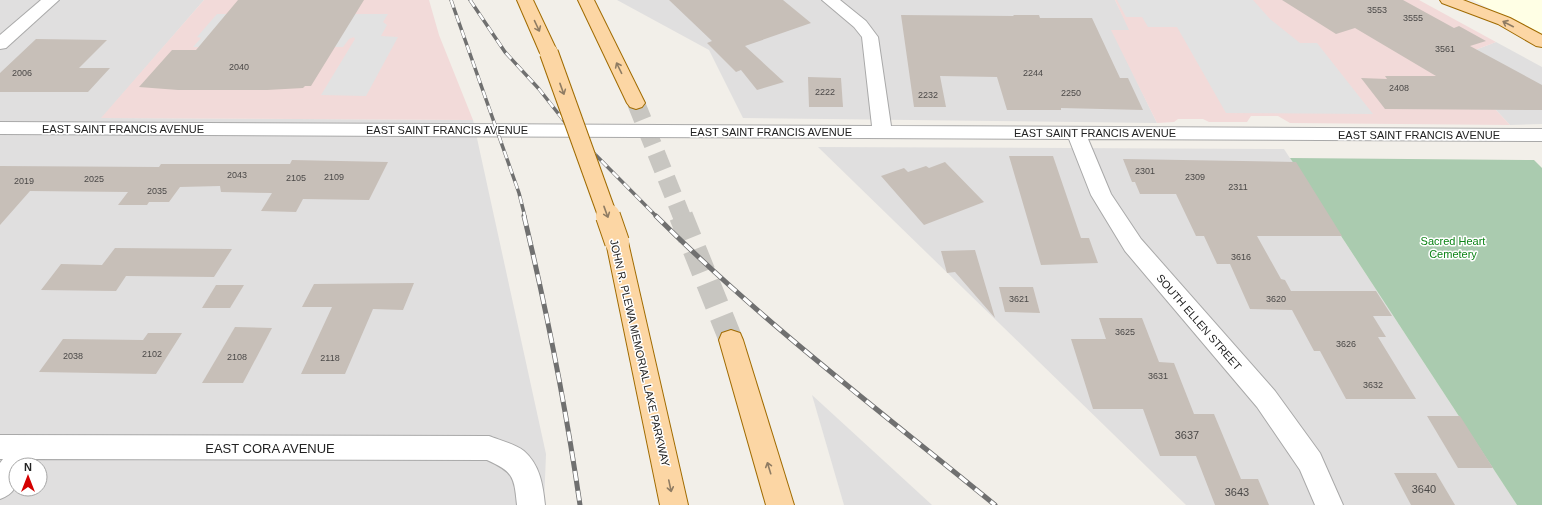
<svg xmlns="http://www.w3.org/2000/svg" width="1542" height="505" font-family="Arial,sans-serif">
  <rect width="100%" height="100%" fill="#f2efe9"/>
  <g fill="#e0dfdf" fill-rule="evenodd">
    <path d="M 0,0 L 204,0 L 102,118 L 473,120 L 546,454 L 544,505 L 0,505 ZM 16,465 L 40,465 L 40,489 L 16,489 Z"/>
    <polygon points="617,0 1115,0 1130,30 1112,30 1157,123 743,118 709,50"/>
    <polygon points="1496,42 1542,67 1542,124 1510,125 1449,60"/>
    <polygon points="818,147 1284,149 1517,505 1186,505"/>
    <polygon points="812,395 932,505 844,505"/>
  </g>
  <g fill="#f2dad9">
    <polygon points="204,0 429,0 439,35 473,120 101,118"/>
    <polygon points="1115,0 1419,0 1496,42 1449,60 1510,125 1290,123 1278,116 1251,116 1247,122 1209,122 1203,119 1178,119 1174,122 1157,123 1111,30 1129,30"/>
  </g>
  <polygon fill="#ffffe5" points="1473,0 1542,0 1542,36"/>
  <polygon fill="#aacbaf" points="1290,158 1534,160 1542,168 1542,505 1517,505"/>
  <g fill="#e2e2e2">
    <polygon points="1117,0 1253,0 1270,19 1300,43 1317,43 1373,114 1226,113 1177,27 1148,27 1142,17 1126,17"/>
    <polygon points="217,14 388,14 383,22 387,25 381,36 398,37 366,96 321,95 355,39 354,37 349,39 343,47 193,47 201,38 197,37"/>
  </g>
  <g fill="#c7bfb8">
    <polygon points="238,0 364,0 311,86 305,86 303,88 267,90 178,90 139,87 172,50 196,50"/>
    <polygon points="669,0 783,0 811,23 745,46 784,82 757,90 741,70 736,72 707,43 712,41"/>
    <polygon points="1282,0 1403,0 1454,28 1459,26 1486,41 1470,46 1542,85 1542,110 1385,109 1361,78 1387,79 1385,76 1436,76 1355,28 1336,34"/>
    <polygon points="901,15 1014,16 1013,15 1039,15 1040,18 1092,18 1120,78 1128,78 1143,110 1061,108 1061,110 1007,110 997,77 940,76 946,107 914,107"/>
    <polygon points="36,39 107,40 79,68 110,68 88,92 0,92 0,73"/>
    <polygon points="808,77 841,78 843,107 809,107"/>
    <polygon points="1009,156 1053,156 1081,238 1089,238 1098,263 1041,265"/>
    <polygon points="1123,159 1296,162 1342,236 1257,236 1281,279 1285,280 1291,291 1376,291 1392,316 1373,316 1386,337 1378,337 1416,399 1346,399 1320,351 1314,351 1292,310 1250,309 1230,264 1217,264 1204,236 1196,236 1176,194 1140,194 1135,182 1132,182"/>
    <polygon points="292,160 388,162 369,200 303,199 296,212 261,211 272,193 221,192 220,186 180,187 169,202 149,202 147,205 118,205 128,192 30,191 0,225 0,166 159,167 161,164 290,164"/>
    <polygon points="945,162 984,202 924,225 881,176 904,168 908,172 926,166 929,168"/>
    <polygon points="115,248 232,249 214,277 126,276 116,291 41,290 61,264 102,265"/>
    <polygon points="975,250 995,318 955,272 947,273 941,251"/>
    <polygon points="414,283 403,310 373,309 345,374 301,374 332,307 302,307 314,284"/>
    <polygon points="216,285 244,285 230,308 202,308"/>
    <polygon points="999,287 1033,287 1040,313 1005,312"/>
    <polygon points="1099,318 1142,318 1159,362 1174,363 1194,414 1214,414 1241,479 1258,479 1269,505 1215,505 1196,456 1160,456 1143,409 1093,409 1071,339 1106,339"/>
    <polygon points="235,327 272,328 243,383 202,383"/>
    <polygon points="148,333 182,333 156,374 39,372 63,339 143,340"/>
    <polygon points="1427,416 1460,416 1493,468 1458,468"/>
    <polygon points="1394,473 1436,473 1455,505 1411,505"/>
  </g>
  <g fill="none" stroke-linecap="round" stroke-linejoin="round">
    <polyline stroke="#c8c6c1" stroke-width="18" stroke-dasharray="18 9" stroke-linecap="butt" points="636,103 682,217"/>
    <polyline stroke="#c8c6c1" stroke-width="24" stroke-dasharray="24 12" stroke-linecap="butt" points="681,216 731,340"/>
    <defs>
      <g id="minor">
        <polygon points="41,0 59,0 6,48 0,49 0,35"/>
        <polygon points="822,0 840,0 866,21 878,37 891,126 1542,129 1542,141 1088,139 1111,194 1141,239 1275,391 1320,453 1343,505 1315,505 1300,470 1257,407 1125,251 1091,195 1069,139 0,134 0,122 872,126 862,37 854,27"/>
        <path d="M 0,435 L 489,436 C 499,440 515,444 524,451 C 540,465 543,485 545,505 L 517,505 C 514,477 514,472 487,460 L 34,459 L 30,465 L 16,465 C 16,483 19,492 0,499 L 0,463 L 3,459 L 0,459 Z"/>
      </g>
      <g id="major">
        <polygon points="517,0 533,0 558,53 555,57 549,58 543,57 540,53"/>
        <polygon points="578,0 594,0 645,103 642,107 636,109 630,107 627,103"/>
        <polygon points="1440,0 1463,0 1510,18 1542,35 1542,47 1536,46 1498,24 1442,3"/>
        <polygon points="617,234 625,236 628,242 688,505 660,505 606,242 609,236"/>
        <polygon points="731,330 740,333 743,340 794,505 766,505 719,340 722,333"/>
      </g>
    </defs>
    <use href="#minor" stroke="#a9a9a9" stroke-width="2"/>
    <use href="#major" stroke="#a06b00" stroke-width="2"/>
    <use href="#minor" fill="#fff" fill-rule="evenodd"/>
    <use href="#major" fill="#fcd6a4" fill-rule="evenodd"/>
    <defs>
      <g id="rail-far1">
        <polyline points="451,0 519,193 525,217"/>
        <polyline points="470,0 505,52 539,89 572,131 657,217"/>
      </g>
      <g id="rail">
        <path d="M 524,216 C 547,312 566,408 580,505"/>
        <path d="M 656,216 C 761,321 880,411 995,505"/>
      </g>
    </defs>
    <use href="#rail-far1" stroke="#707070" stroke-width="3.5"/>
    <use href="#rail" stroke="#707070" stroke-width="5"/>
    <use href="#rail-far1" stroke="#fff" stroke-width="2.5" stroke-dasharray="8" stroke-linecap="butt"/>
    <use href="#rail" stroke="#fff" stroke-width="3.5" stroke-dasharray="10" stroke-linecap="butt"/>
    <defs>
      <polyline id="major-bridge-far1" points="549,53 608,217"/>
      <polyline id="major-bridge" points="608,216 617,242"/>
    </defs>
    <use href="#major-bridge-far1" stroke="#a06b00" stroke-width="20" stroke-linecap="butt"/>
    <use href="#major-bridge" stroke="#a06b00" stroke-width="26" stroke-linecap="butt"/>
    <use href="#major-bridge-far1" stroke="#fcd6a4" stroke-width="18"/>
    <use href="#major-bridge" stroke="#fcd6a4" stroke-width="24"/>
  </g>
  <defs><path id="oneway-shaft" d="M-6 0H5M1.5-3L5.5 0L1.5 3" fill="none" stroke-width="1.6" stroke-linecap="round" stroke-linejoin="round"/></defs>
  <g stroke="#8f7c63">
    <use href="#oneway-shaft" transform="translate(1508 24) rotate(-153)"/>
    <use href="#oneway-shaft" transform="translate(537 26) rotate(65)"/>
    <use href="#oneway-shaft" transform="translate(619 68) rotate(-116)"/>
    <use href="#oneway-shaft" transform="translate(562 89) rotate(70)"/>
    <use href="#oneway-shaft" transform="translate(606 212) rotate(70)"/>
    <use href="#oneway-shaft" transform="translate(769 468) rotate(-107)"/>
    <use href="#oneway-shaft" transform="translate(670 486) rotate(78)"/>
  </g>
  <g text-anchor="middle" stroke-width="3" stroke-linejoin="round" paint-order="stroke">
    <g font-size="9" fill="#4b4948">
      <text x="1377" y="13">3553</text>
      <text x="1413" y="21">3555</text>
      <text x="1445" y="52">3561</text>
      <text x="239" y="70">2040</text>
      <text x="22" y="76">2006</text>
      <text x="1033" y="76">2244</text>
      <text x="1399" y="91">2408</text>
      <text x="825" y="95">2222</text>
      <text x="1071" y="96">2250</text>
      <text x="928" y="98">2232</text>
      <text x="1145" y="174">2301</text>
      <text x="237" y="178">2043</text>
      <text x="334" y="180">2109</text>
      <text x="1195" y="180">2309</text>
      <text x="296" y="181">2105</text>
      <text x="94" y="182">2025</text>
      <text x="24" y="184">2019</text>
      <text x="1238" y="190">2311</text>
      <text x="157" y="194">2035</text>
      <text x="1241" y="260">3616</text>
      <text x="1019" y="302">3621</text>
      <text x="1276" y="302">3620</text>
      <text x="1125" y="335">3625</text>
      <text x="1346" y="347">3626</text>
      <text x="152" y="357">2102</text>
      <text x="73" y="359">2038</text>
      <text x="237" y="360">2108</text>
      <text x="330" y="361">2118</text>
      <text x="1158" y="379">3631</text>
      <text x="1373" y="388">3632</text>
    </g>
    <g font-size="11" fill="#222" stroke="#fff">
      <text x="123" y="133">EAST SAINT FRANCIS AVENUE</text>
      <text x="447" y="134">EAST SAINT FRANCIS AVENUE</text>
      <text x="771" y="136">EAST SAINT FRANCIS AVENUE</text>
      <text x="1095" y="137">EAST SAINT FRANCIS AVENUE</text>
      <text x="1419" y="139">EAST SAINT FRANCIS AVENUE</text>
      <text transform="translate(1199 322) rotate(49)" y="4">SOUTH ELLEN STREET</text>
      <text transform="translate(640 353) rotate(77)" y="4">JOHN R. PLEWA MEMORIAL LAKE PARKWAY</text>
    </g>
    <g font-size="11" fill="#0c8416" stroke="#fff">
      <text x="1453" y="245">Sacred Heart<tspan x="1453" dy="13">Cemetery</tspan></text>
    </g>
    <g font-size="11" fill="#4b4948">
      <text x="1187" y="439">3637</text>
      <text x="1424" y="493">3640</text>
      <text x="1237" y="496">3643</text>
    </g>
    <g font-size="13" fill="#222" stroke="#fff">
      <text x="270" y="453">EAST CORA AVENUE</text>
    </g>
  </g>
  <g transform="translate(28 477)"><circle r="19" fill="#ffffff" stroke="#a7a7a7"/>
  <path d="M0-3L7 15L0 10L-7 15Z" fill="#d40000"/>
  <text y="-6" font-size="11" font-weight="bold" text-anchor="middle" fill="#222222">N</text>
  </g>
</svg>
